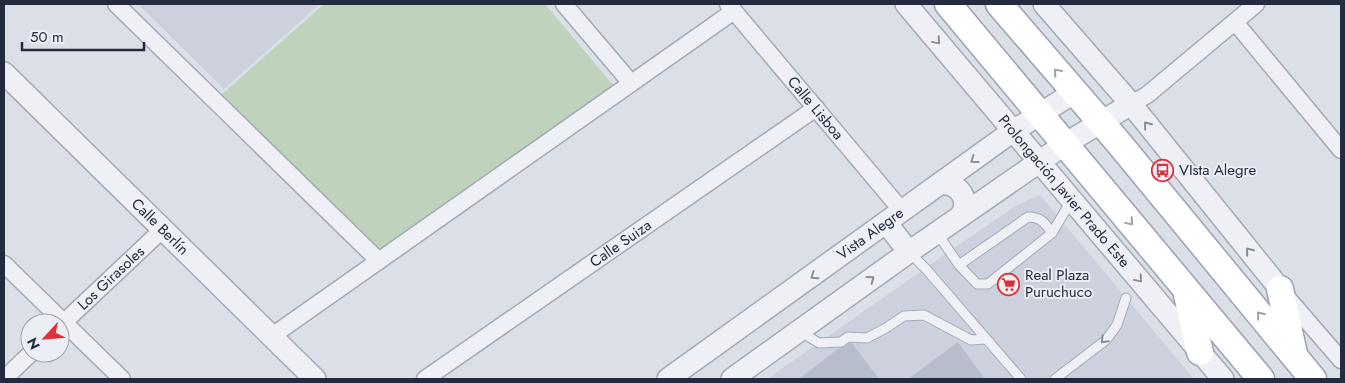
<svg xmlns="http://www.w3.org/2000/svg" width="1345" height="383" font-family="Jost,sans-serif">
  <rect width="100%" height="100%" fill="#dbdfe7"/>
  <g fill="#cdd1dd">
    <polygon points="138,4 320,4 224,89"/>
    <polygon points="1040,195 1194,379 767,379 970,237 1016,206"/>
  </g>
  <polygon fill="#bfd2bb" points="324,4 545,4 613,85 379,251 220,96"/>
  <g fill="#b8bdcb">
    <polygon points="958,342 985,379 908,379"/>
    <polygon points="850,343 852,343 879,379 799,379 839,348 844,347"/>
  </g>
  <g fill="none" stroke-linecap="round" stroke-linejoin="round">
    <defs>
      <g id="service">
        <polyline points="937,233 959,265 977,284 988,284 1052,233 1071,201"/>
        <polyline points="909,252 926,269 1021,379"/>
        <path d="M 959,265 L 1028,217 C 1041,217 1045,223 1052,233"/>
        <polyline points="799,331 819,343 841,342 848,337 867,338 886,328 904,316 924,315 971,340 986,339"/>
        <polyline points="1055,379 1106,340 1117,325 1126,298"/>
      </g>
      <g id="minor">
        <polyline points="116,4 379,261"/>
        <polyline points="564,4 631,83"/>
        <path id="s1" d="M 728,4 L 903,212"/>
        <polyline points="1235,22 1341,150"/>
        <polyline points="1131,104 1147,95 1256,4"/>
        <polyline points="4,264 122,379"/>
        <polyline points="1284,294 1341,360"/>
        <path id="s2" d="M 60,326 L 163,229"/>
        <polyline points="272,336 734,11"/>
        <polyline points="4,379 31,353"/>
        <path id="s3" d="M 425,379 L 816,108"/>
      </g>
      <g id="tertiary">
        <path id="s4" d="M 906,4 L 1223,379"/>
        <polyline points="1044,4 1131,104 1280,289"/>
        <path id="s5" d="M 4,73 L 315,379"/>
        <path d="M 940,184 C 959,182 971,200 961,216"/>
        <polyline points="887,224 909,252"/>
        <path id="s6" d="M 668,379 L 1013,131 L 1075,92"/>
        <polyline points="732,379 909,252 1065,144 1131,104"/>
      </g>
      <g id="primary">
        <polyline points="948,4 1261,379"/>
        <polyline points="999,4 1118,142 1313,379"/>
        <polyline points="1280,289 1294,354"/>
        <polyline points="1187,295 1200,352"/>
      </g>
    </defs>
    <use href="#service" stroke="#a4a9b5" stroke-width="11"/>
    <use href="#minor" stroke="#a4a9b5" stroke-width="19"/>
    <use href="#tertiary" stroke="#a4a9b5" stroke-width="24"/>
    <use href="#primary" stroke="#99a1b4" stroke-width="29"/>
    <use href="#service" stroke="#eef0f5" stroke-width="9"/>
    <use href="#minor" stroke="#eef0f5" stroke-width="16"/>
    <use href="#tertiary" stroke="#eef0f5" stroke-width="21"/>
    <use href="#primary" stroke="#fff" stroke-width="26"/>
  </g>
  <defs><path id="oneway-chevron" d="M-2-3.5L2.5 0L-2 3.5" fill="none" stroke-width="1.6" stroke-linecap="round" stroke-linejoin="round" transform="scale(1.25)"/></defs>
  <g stroke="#898e9a">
    <use href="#oneway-chevron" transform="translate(937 41) rotate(50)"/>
    <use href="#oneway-chevron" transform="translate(1147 125) rotate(-129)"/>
    <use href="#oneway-chevron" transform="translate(974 160) rotate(144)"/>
    <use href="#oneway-chevron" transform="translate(1249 251) rotate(-129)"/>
    <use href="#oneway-chevron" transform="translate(814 276) rotate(145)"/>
    <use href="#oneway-chevron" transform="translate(871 279) rotate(-36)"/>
    <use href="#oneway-chevron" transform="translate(1139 279) rotate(50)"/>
    <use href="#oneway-chevron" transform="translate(1104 340) rotate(135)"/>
  </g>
  <g stroke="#9ca0a9">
    <use href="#oneway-chevron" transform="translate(1057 72) rotate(-131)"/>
    <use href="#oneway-chevron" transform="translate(1130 222) rotate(50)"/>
    <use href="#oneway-chevron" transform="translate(1260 315) rotate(-129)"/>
  </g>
  <defs>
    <symbol id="bus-ring" viewBox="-11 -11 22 22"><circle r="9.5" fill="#ebeef5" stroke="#dc3139" stroke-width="1.5"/><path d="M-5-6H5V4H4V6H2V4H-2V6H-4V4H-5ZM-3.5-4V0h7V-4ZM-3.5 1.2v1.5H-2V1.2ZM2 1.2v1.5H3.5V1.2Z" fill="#dc3139"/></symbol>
    <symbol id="supermarket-ring" viewBox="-11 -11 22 22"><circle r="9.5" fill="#ebeef5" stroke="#dc3139" stroke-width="1.5"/><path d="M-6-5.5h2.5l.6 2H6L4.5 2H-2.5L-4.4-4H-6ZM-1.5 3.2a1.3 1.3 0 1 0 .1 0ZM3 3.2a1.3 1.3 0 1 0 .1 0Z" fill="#dc3139"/></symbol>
  </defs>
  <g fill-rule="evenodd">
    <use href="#bus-ring" x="1150" y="158" width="25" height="25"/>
    <use href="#supermarket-ring" x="996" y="272" width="25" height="25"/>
  </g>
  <g text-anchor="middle" stroke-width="4" stroke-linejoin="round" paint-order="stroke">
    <g font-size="15" fill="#242b3f" stroke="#ebeef5">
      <text dy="5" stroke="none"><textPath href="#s1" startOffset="136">Calle Lisboa</textPath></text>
      <text dy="5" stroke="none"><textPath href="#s4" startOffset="245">Prolongación Javier Prado Este</textPath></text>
      <text dy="5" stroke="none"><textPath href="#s5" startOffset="219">Calle Berlín</textPath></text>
      <text dy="5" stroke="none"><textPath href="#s6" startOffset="249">Vista Alegre</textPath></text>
      <text dy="5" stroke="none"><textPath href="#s3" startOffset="238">Calle Suiza</textPath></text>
      <text dy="5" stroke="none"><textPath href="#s2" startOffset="70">Los Girasoles</textPath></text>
    </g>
    <g font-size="15" fill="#242b3f" stroke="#ebeef5" text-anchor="start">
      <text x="1179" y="175">VIsta Alegre</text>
      <text x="1025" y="280">Real Plaza<tspan x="1025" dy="17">Puruchuco</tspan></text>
    </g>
  </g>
  <rect width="1345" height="383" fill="none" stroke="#242b3f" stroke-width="10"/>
  <g transform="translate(45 338) rotate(244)"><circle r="24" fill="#ebeef5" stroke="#9ba0ac"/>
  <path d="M0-4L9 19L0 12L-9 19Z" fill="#dc3139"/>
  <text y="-8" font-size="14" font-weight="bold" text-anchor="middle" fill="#242b3f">N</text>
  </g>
  <path d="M22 42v8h122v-8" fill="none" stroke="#242b3f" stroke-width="2.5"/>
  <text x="30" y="42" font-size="15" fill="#242b3f" stroke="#ebeef5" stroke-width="4" paint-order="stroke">50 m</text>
</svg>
